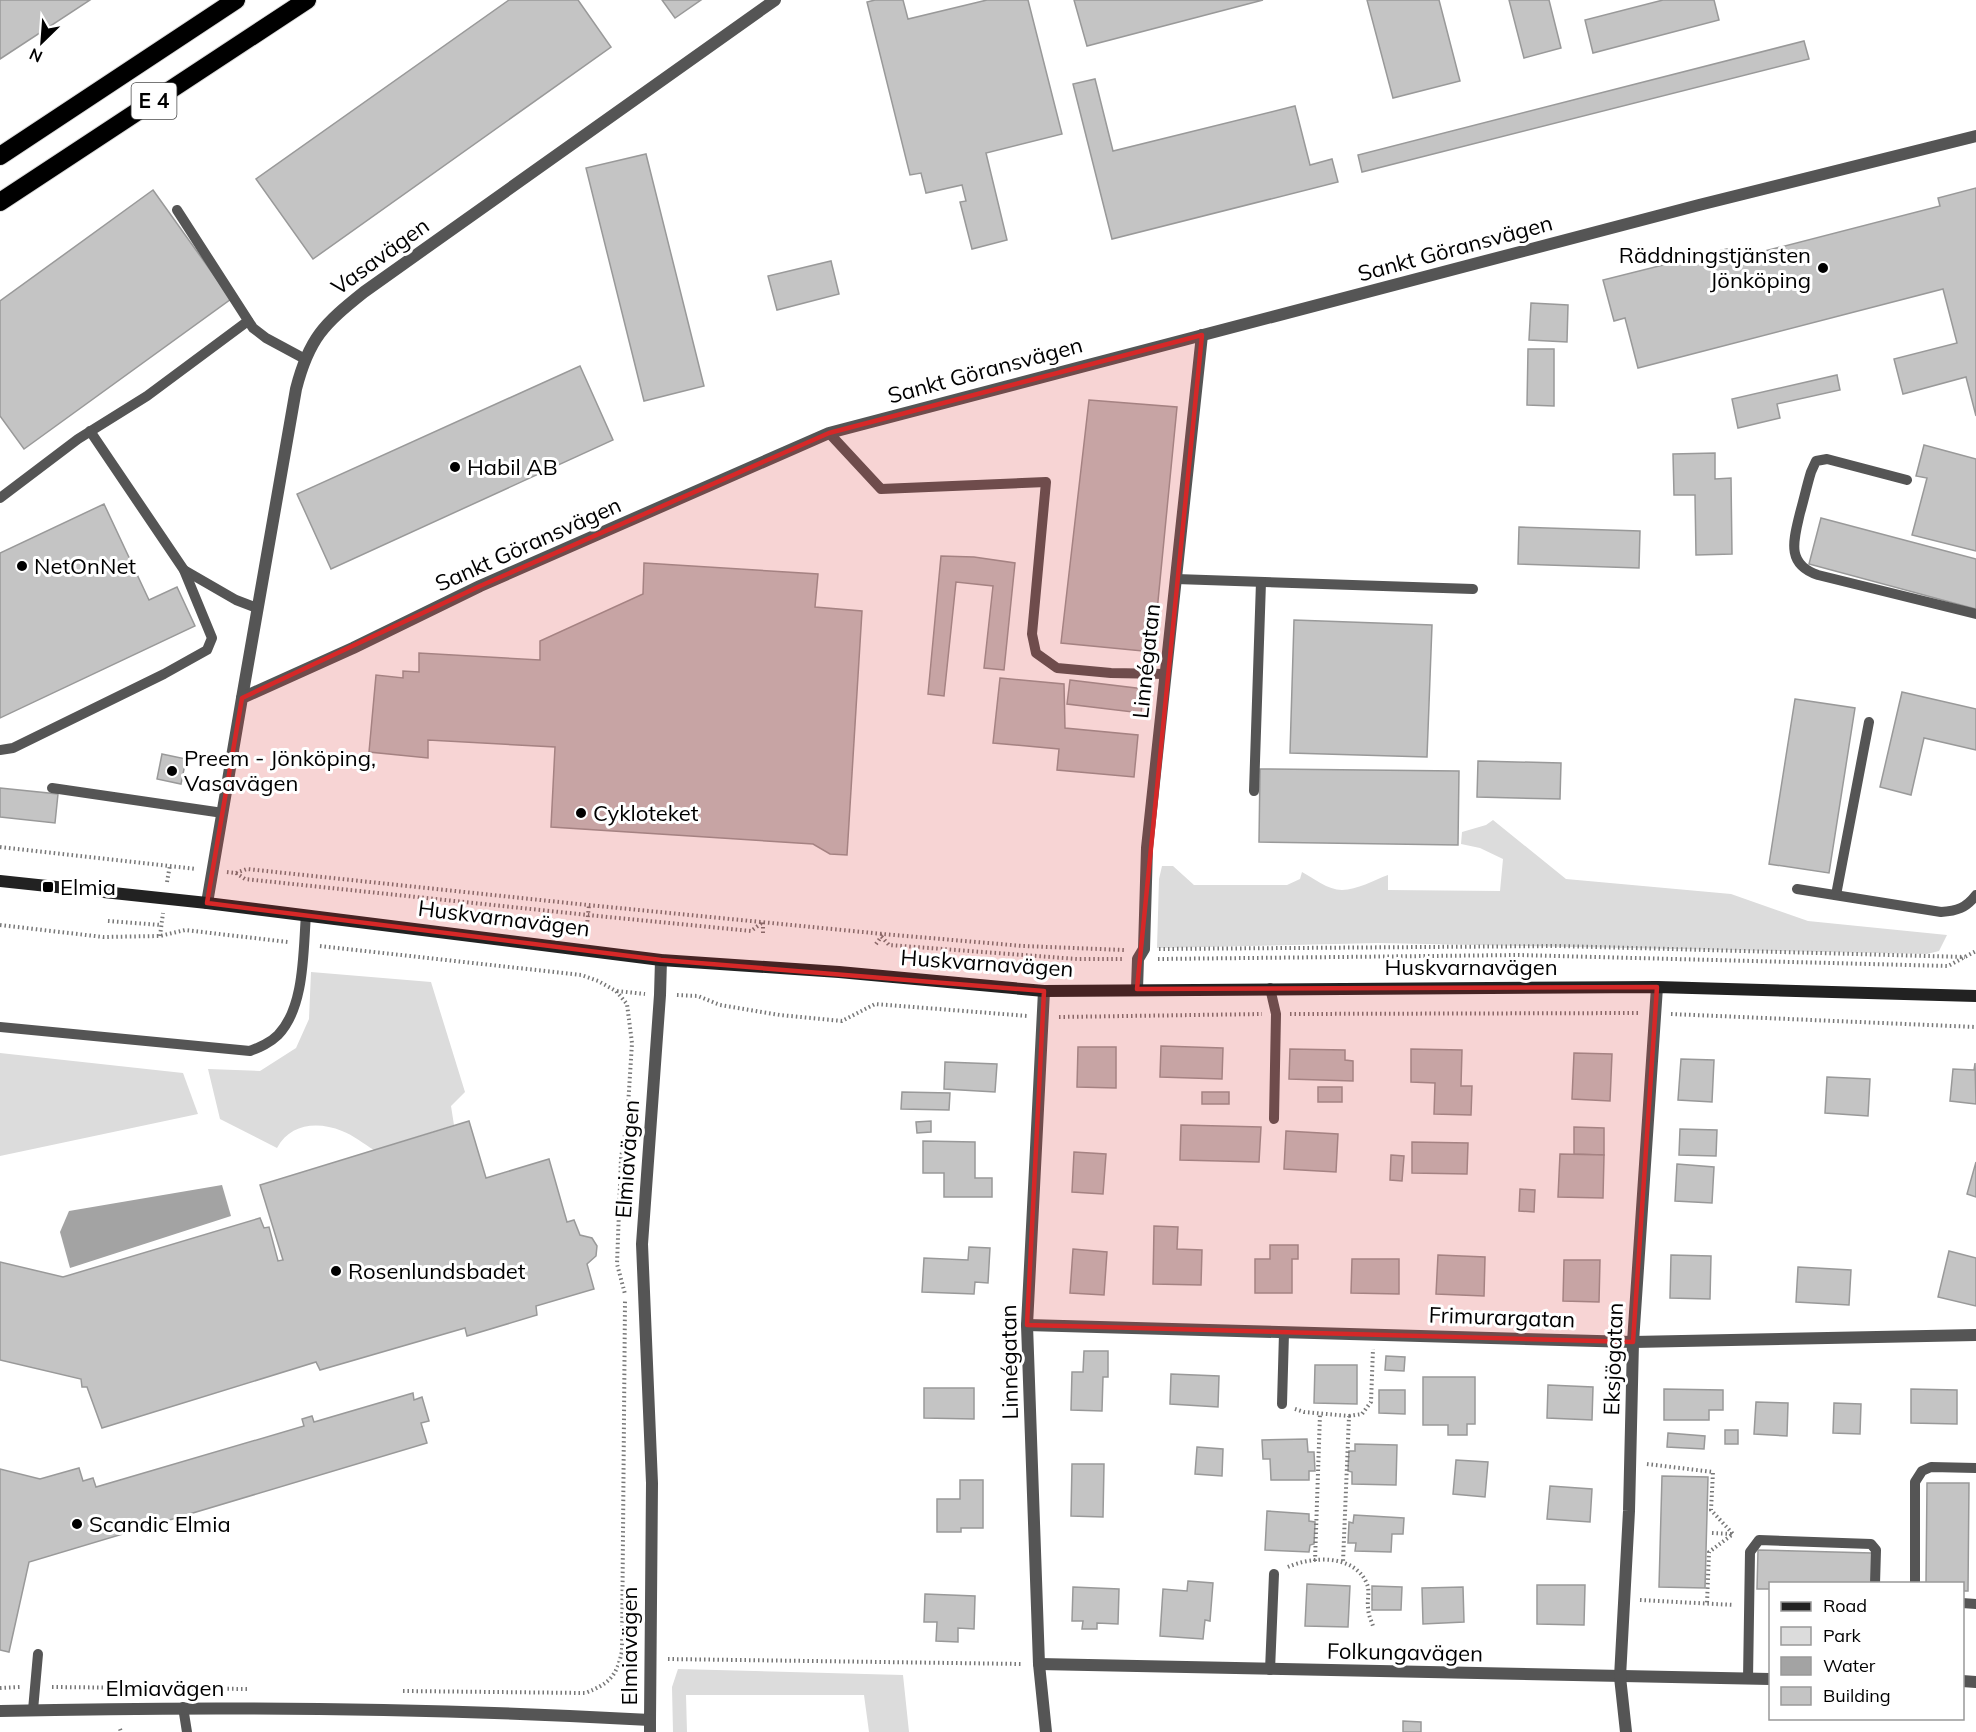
<svg xmlns="http://www.w3.org/2000/svg" width="1976" height="1732" font-family="Mulish,sans-serif">
  <rect width="100%" height="100%" fill="#fff"/>
  <g fill="#dcdcdc">
    <path d="M 1493,820 L 1566,879 L 1731,894 L 1808,921 L 1947,935 L 1939,951 L 1927,954 L 1378,943 L 1157,948 L 1159,879 L 1162,866 L 1173,866 L 1194,885 L 1287,885 L 1300,879 L 1302,872 C 1313,878 1328,890 1342,890 C 1357,890 1374,880 1388,875 L 1388,890 L 1500,891 L 1503,859 L 1480,848 L 1461,844 L 1462,832 L 1486,825 Z"/>
    <path d="M 311,972 L 431,982 L 465,1092 L 451,1106 L 454,1125 L 374,1150 C 364,1144 353,1135 342,1131 C 317,1121 290,1124 277,1148 L 220,1119 L 208,1069 L 260,1071 L 296,1048 L 309,1019 Z"/>
    <polygon points="0,1053 183,1073 198,1114 0,1156"/>
    <polygon points="678,1669 903,1675 909,1732 869,1732 864,1695 686,1695 687,1732 673,1732 672,1687"/>
  </g>
  <polygon fill="#a3a3a3" points="222,1185 231,1216 70,1268 60,1232 69,1211"/>
  <g fill="#c4c4c4" stroke="#999" stroke-width="1.5">
    <polygon points="0,0 90,0 0,59"/>
    <polygon points="509,0 578,0 611,47 313,259 256,179"/>
    <polygon points="662,0 701,0 675,18"/>
    <polygon points="875,0 903,0 908,19 987,0 1028,0 1062,134 986,153 1007,240 972,249 960,202 966,201 962,185 926,193 921,173 910,175 867,2"/>
    <polygon points="1074,0 1263,0 1087,46"/>
    <polygon points="1367,0 1439,0 1460,81 1393,98"/>
    <polygon points="1509,0 1549,0 1561,48 1524,58"/>
    <polygon points="1663,0 1714,0 1719,20 1593,53 1585,20"/>
    <polygon points="1804,41 1809,59 1362,172 1358,155"/>
    <polygon points="1095,79 1113,151 1295,106 1310,165 1332,159 1338,182 1112,239 1073,84"/>
    <polygon points="646,154 704,386 644,401 586,168"/>
    <polygon points="1976,188 1976,416 1966,377 1903,394 1894,359 1957,343 1943,289 1638,368 1625,318 1614,321 1603,280 1727,249 1730,260 1940,206 1938,198"/>
    <polygon points="153,190 231,299 24,449 0,416 0,301"/>
    <polygon points="831,261 839,294 777,310 768,276"/>
    <polygon points="1531,303 1568,305 1567,342 1529,340"/>
    <polygon points="1528,349 1554,349 1554,406 1527,405"/>
    <polygon points="580,366 613,440 331,569 297,494"/>
    <polygon points="1837,375 1840,390 1777,404 1780,418 1738,428 1732,399"/>
    <polygon points="1089,400 1177,407 1153,652 1061,643"/>
    <polygon points="1924,445 1976,459 1976,551 1912,535 1927,478 1916,476"/>
    <polygon points="1715,453 1715,479 1731,478 1732,554 1696,555 1695,495 1674,495 1673,454"/>
    <polygon points="104,504 149,600 177,587 195,626 0,718 0,553"/>
    <polygon points="1821,518 1976,559 1976,609 1809,564"/>
    <polygon points="1519,527 1640,531 1639,568 1518,564"/>
    <polygon points="941,556 974,557 1015,563 1004,670 984,668 993,586 956,582 944,696 928,694"/>
    <polygon points="644,563 818,574 815,607 862,611 847,855 830,854 813,844 551,827 555,747 428,740 428,758 369,752 376,675 403,678 403,671 419,672 419,653 540,660 540,641 643,594"/>
    <polygon points="1294,620 1432,625 1427,757 1290,753"/>
    <polygon points="1000,678 1064,684 1065,728 1138,735 1134,777 1057,770 1059,749 993,743"/>
    <polygon points="1070,680 1144,689 1141,713 1067,704"/>
    <polygon points="1902,692 1976,709 1976,750 1924,738 1911,795 1880,787"/>
    <polygon points="1795,699 1855,708 1829,873 1769,864"/>
    <polygon points="162,754 186,759 181,784 157,779"/>
    <polygon points="1478,761 1561,763 1560,799 1477,797"/>
    <polygon points="1260,769 1459,771 1458,845 1259,842"/>
    <polygon points="0,788 58,794 55,823 0,817"/>
    <polygon points="1161,1046 1223,1048 1222,1079 1160,1077"/>
    <polygon points="1078,1047 1116,1047 1116,1088 1077,1087"/>
    <polygon points="1290,1049 1345,1050 1345,1060 1353,1061 1353,1081 1289,1079"/>
    <polygon points="1411,1049 1462,1050 1461,1086 1472,1086 1471,1115 1434,1114 1435,1083 1411,1082"/>
    <polygon points="1574,1053 1612,1054 1610,1101 1572,1099"/>
    <polygon points="1681,1059 1714,1060 1712,1102 1678,1100"/>
    <polygon points="945,1062 997,1064 995,1092 944,1089"/>
    <polygon points="1975,1063 1976,1104 1950,1101 1953,1069 1974,1070"/>
    <polygon points="1827,1077 1870,1079 1868,1116 1825,1113"/>
    <rect x="1318" y="1087" width="24" height="15"/>
    <polygon points="902,1092 950,1093 949,1110 901,1109"/>
    <rect x="1202" y="1092" width="27" height="12"/>
    <polygon points="469,1121 486,1178 549,1159 567,1222 574,1220 580,1235 592,1238 597,1246 596,1256 587,1264 594,1289 536,1306 537,1315 467,1336 465,1328 320,1370 316,1362 102,1428 87,1387 82,1387 81,1379 0,1360 0,1262 63,1277 260,1218 264,1228 269,1227 278,1261 283,1260 260,1185"/>
    <polygon points="931,1121 931,1132 917,1133 916,1122"/>
    <polygon points="1181,1125 1261,1127 1259,1162 1180,1160"/>
    <polygon points="1574,1127 1604,1128 1604,1155 1574,1154"/>
    <polygon points="1680,1129 1717,1130 1716,1156 1679,1155"/>
    <polygon points="1286,1131 1338,1134 1336,1172 1284,1169"/>
    <polygon points="923,1141 975,1142 975,1178 992,1178 992,1197 944,1197 944,1173 923,1173"/>
    <polygon points="1412,1142 1468,1143 1467,1174 1412,1173"/>
    <polygon points="1074,1152 1106,1154 1103,1194 1072,1192"/>
    <polygon points="1560,1154 1604,1155 1603,1198 1558,1197"/>
    <polygon points="1391,1155 1404,1156 1402,1181 1390,1180"/>
    <polygon points="1976,1162 1976,1197 1967,1194"/>
    <polygon points="1677,1164 1714,1167 1712,1203 1675,1201"/>
    <polygon points="1520,1189 1535,1190 1534,1212 1519,1211"/>
    <polygon points="1154,1226 1178,1227 1177,1249 1202,1250 1201,1285 1153,1284"/>
    <polygon points="1270,1245 1298,1245 1298,1259 1292,1259 1292,1293 1255,1293 1255,1259 1270,1259"/>
    <polygon points="969,1247 990,1248 988,1283 975,1282 974,1294 922,1292 924,1258 968,1260"/>
    <polygon points="1073,1249 1107,1252 1104,1295 1070,1293"/>
    <polygon points="1949,1251 1976,1258 1976,1306 1938,1297"/>
    <polygon points="1438,1255 1485,1257 1484,1296 1436,1294"/>
    <polygon points="1671,1255 1711,1256 1710,1299 1670,1298"/>
    <polygon points="1352,1259 1399,1259 1399,1294 1351,1293"/>
    <polygon points="1564,1260 1600,1260 1599,1302 1563,1301"/>
    <polygon points="1798,1267 1851,1270 1849,1305 1796,1302"/>
    <polygon points="1084,1351 1108,1351 1108,1377 1103,1377 1102,1411 1071,1410 1072,1372 1083,1372"/>
    <polygon points="1386,1356 1405,1357 1404,1371 1385,1370"/>
    <polygon points="1315,1365 1357,1365 1357,1404 1314,1403"/>
    <polygon points="1171,1374 1219,1376 1218,1407 1170,1404"/>
    <polygon points="1423,1377 1475,1377 1475,1424 1467,1424 1467,1435 1448,1435 1448,1425 1423,1425"/>
    <polygon points="1548,1385 1593,1387 1592,1420 1547,1418"/>
    <polygon points="924,1388 974,1388 974,1419 924,1418"/>
    <polygon points="1664,1389 1723,1390 1723,1410 1709,1410 1709,1420 1664,1420"/>
    <polygon points="1911,1389 1957,1390 1957,1424 1911,1423"/>
    <polygon points="1379,1390 1405,1390 1405,1414 1379,1413"/>
    <polygon points="413,1393 414,1400 422,1397 429,1421 421,1423 427,1443 29,1562 9,1652 0,1650 0,1469 40,1479 79,1468 83,1481 93,1478 96,1487 304,1426 302,1419 312,1416 314,1422"/>
    <polygon points="1756,1402 1788,1403 1787,1436 1754,1434"/>
    <polygon points="1834,1403 1861,1404 1860,1434 1833,1433"/>
    <rect x="1725" y="1430" width="13" height="14"/>
    <polygon points="1668,1433 1705,1436 1704,1449 1667,1447"/>
    <polygon points="1307,1439 1308,1452 1314,1452 1315,1471 1309,1471 1309,1480 1271,1480 1270,1459 1263,1459 1262,1440"/>
    <polygon points="1355,1444 1397,1445 1396,1485 1352,1484 1352,1472 1348,1471 1349,1451 1355,1451"/>
    <polygon points="1197,1447 1223,1449 1222,1476 1195,1474"/>
    <polygon points="1456,1460 1488,1462 1485,1497 1453,1494"/>
    <polygon points="1072,1464 1104,1464 1103,1517 1071,1516"/>
    <polygon points="1662,1476 1708,1477 1705,1588 1659,1587"/>
    <polygon points="960,1480 983,1480 983,1528 961,1528 961,1532 937,1532 937,1499 960,1499"/>
    <polygon points="1927,1483 1969,1483 1968,1591 1962,1591 1962,1584 1926,1584"/>
    <polygon points="1550,1486 1592,1489 1590,1522 1547,1519"/>
    <polygon points="1267,1511 1309,1514 1309,1521 1315,1522 1314,1544 1310,1545 1309,1552 1265,1550"/>
    <polygon points="1354,1515 1404,1518 1403,1534 1392,1534 1391,1552 1355,1551 1356,1543 1348,1543 1349,1522 1353,1523"/>
    <polygon points="1758,1550 1872,1553 1872,1584 1770,1584 1770,1589 1757,1589"/>
    <polygon points="1188,1581 1213,1583 1210,1621 1205,1620 1203,1639 1160,1636 1163,1589 1187,1591"/>
    <polygon points="1307,1584 1350,1586 1348,1627 1305,1626"/>
    <polygon points="1537,1585 1585,1585 1584,1625 1537,1624"/>
    <polygon points="1372,1586 1402,1587 1401,1610 1372,1610"/>
    <polygon points="1073,1587 1119,1589 1118,1624 1097,1623 1097,1629 1082,1629 1083,1621 1072,1621"/>
    <polygon points="1463,1587 1464,1622 1423,1624 1422,1588"/>
    <polygon points="925,1594 975,1596 974,1629 958,1628 958,1642 936,1641 937,1622 924,1622"/>
    <polygon points="1403,1721 1421,1722 1421,1732 1403,1732"/>
  </g>
  <g fill="none" stroke-linecap="round" stroke-linejoin="round">
    <defs>
      <g id="highway">
        <polyline points="0,156 236,0"/>
        <polyline points="0,202 307,0"/>
      </g>
    </defs>
    <use href="#highway" stroke="#dbdbdb" stroke-width="20"/>
    <g stroke="#777" stroke-width="4" stroke-dasharray="1.5 3" stroke-linecap="butt">
      <polyline points="0,847 196,869"/>
      <polyline points="227,872 236,873 247,869 578,904 883,934 1023,946 1124,950"/>
      <polyline points="236,873 245,879 588,915 751,931 763,922"/>
      <polyline points="167,882 170,865"/>
      <polyline points="108,921 161,925"/>
      <polyline points="0,925 103,937 160,936 185,930 288,942"/>
      <polyline points="763,933 763,921"/>
      <polyline points="882,934 880,935 889,945 1077,959 1123,959"/>
      <polyline points="586,935 589,905"/>
      <polyline points="160,936 163,913"/>
      <polyline points="876,944 881,937"/>
      <polyline points="320,946 581,975 598,981 616,991 627,1004 632,1043 627,1122 621,1158 617,1264 625,1294"/>
      <polyline points="1159,949 1559,946 1965,957"/>
      <polyline points="1158,959 1518,955 1948,966 1976,951"/>
      <polyline points="617,991 645,994"/>
      <polyline points="677,995 698,996 720,1005 780,1015 842,1021 875,1004 1028,1016"/>
      <polyline points="1290,1014 1640,1013"/>
      <polyline points="1671,1014 1976,1027"/>
      <polyline points="1059,1017 1262,1014"/>
      <polyline points="1295,1409 1304,1412 1349,1416 1343,1562"/>
      <polyline points="1349,1416 1362,1414 1371,1402 1373,1349"/>
      <polyline points="1647,1464 1713,1472 1711,1510 1733,1534 1709,1552 1707,1603"/>
      <polyline points="1712,1533 1732,1534"/>
      <polyline points="1315,1561 1320,1414"/>
      <path d="M 1288,1567 C 1312,1556 1355,1554 1367,1584 C 1370,1591 1367,1600 1368,1607 C 1368,1614 1371,1620 1373,1626"/>
      <polyline points="1640,1600 1734,1605"/>
      <polyline points="668,1659 1023,1664"/>
      <polyline points="52,1687 248,1689"/>
      <polyline points="0,1688 20,1687"/>
      <path d="M 403,1691 L 585,1693 C 609,1684 617,1676 622,1651 L 625,1301"/>
      <polyline points="120,1729 121,1732"/>
    </g>
    <g stroke="#555" stroke-width="10">
      <polyline points="177,210 253,328 266,338 305,359"/>
      <polyline points="829,433 881,489 1046,482 1032,634 1036,653 1057,668 1111,673 1166,674"/>
      <path d="M 1907,480 L 1827,459 L 1816,461 L 1811,472 C 1807,485 1804,499 1800,513 C 1794,539 1785,564 1818,575 L 1976,614"/>
      <polyline points="0,498 78,439 147,396 248,321"/>
      <polyline points="184,570 236,600 257,608"/>
      <polyline points="1176,579 1473,589"/>
      <polyline points="0,750 13,748 164,674 207,650 212,638 184,570 90,431"/>
      <polyline points="52,788 223,813"/>
      <polyline points="1254,791 1261,582"/>
      <path d="M 1797,889 L 1941,912 C 1957,911 1966,908 1976,895"/>
      <polyline points="1836,895 1869,722"/>
      <polyline points="1270,988 1276,1014 1274,1119"/>
      <path d="M 0,1027 L 250,1051 C 260,1047 270,1043 278,1035 C 305,1007 303,951 306,915"/>
      <polyline points="1282,1404 1284,1333"/>
      <polyline points="1915,1584 1915,1482 1922,1471 1931,1467 1976,1468"/>
      <polyline points="1962,1603 1976,1604"/>
      <polyline points="1270,1670 1274,1574"/>
      <polyline points="1748,1679 1750,1552 1759,1540 1871,1544 1876,1550 1875,1584"/>
      <polyline points="183,1707 187,1732"/>
      <polyline points="33,1710 38,1654"/>
    </g>
    <g stroke="#555" stroke-width="12">
      <path d="M 242,698 L 296,389 C 309,338 324,324 364,292 L 775,0"/>
      <polyline points="207,903 242,698 353,648 480,586 829,433 1699,205 1976,136"/>
      <polyline points="1137,989 1138,959 1144,949 1147,848 1202,335"/>
      <polyline points="1044,991 1027,1325 1039,1664 1046,1732"/>
      <polyline points="1027,1325 1633,1342 1976,1335"/>
      <polyline points="1039,1664 1770,1679"/>
      <polyline points="1962,1681 1976,1682"/>
      <path d="M 0,1711 C 216,1706 434,1708 650,1720 L 652,1483 L 642,1244 L 660,995 L 661,960"/>
      <polyline points="650,1720 650,1732"/>
      <polyline points="1626,1732 1620,1677 1629,1511 1633,1342 1657,987"/>
    </g>
    <polyline stroke="#222" stroke-width="12" points="0,881 207,903 661,960 839,972 1044,991 1657,987 1976,996"/>
    <use href="#highway" stroke="#000" stroke-width="18"/>
  </g>
  <path fill="#d62828" fill-opacity="0.2" stroke="#d62828" stroke-width="4.5" stroke-linejoin="round" d="M 1202,335 L 1137,989 L 1657,987 L 1633,1342 L 1027,1325 L 1044,991 L 661,960 L 207,903 L 242,698 L 480,586 L 829,433 Z"/>
  <g fill="#000" stroke="#fff" stroke-width="2">
    <circle cx="1823" cy="268" r="6"/>
    <circle cx="455" cy="467" r="6"/>
    <circle cx="22" cy="566" r="6"/>
    <circle cx="172" cy="771" r="6"/>
    <circle cx="581" cy="813" r="6"/>
    <rect x="42" y="881" width="12" height="12" rx="3"/>
    <circle cx="336" cy="1271" r="6"/>
    <circle cx="77" cy="1524" r="6"/>
  </g>
  <g text-anchor="middle" stroke-width="6" stroke-linejoin="round" paint-order="stroke">
    <rect fill="#fff" stroke="#4c4c4c" stroke-width="1.5" x="131.5" y="83" width="45" height="36" rx="4.5"/>
    <g font-size="21" font-weight="bold" fill="#000">
      <text x="154" y="108">E 4</text>
    </g>
    <g font-size="22" fill="#000" stroke="#fff">
      <text transform="translate(1455 248) rotate(-15)" y="8">Sankt Göransvägen</text>
      <text transform="translate(380 256) rotate(-36)" y="8">Vasavägen</text>
      <text transform="translate(985 370) rotate(-15)" y="8">Sankt Göransvägen</text>
      <text transform="translate(528 544) rotate(-24)" y="8">Sankt Göransvägen</text>
      <text transform="translate(1146 661) rotate(-84)" y="8">Linnégatan</text>
      <text transform="translate(504 918) rotate(7)" y="8">Huskvarnavägen</text>
      <text transform="translate(987 963) rotate(4)" y="8">Huskvarnavägen</text>
      <text x="1471" y="975">Huskvarnavägen</text>
      <text transform="translate(627 1159) rotate(-86)" y="8">Elmiavägen</text>
      <text transform="translate(1502 1317) rotate(2)" y="8">Frimurargatan</text>
      <text transform="translate(1613 1359) rotate(-88)" y="8">Eksjögatan</text>
      <text transform="translate(1009 1362) rotate(-91)" y="8">Linnégatan</text>
      <text transform="translate(629 1646) rotate(-90)" y="8">Elmiavägen</text>
      <text transform="translate(1405 1652) rotate(1)" y="8">Folkungavägen</text>
      <text x="165" y="1696">Elmiavägen</text>
    </g>
    <g font-size="22" fill="#000" stroke="#fff" text-anchor="start">
      <text x="1811" y="263" text-anchor="end">Räddningstjänsten<tspan x="1811" dy="25">Jönköping</tspan></text>
      <text x="467" y="475">Habil AB</text>
      <text x="34" y="574">NetOnNet</text>
      <text x="184" y="766">Preem - Jönköping,<tspan x="184" dy="25">Vasavägen</tspan></text>
      <text x="593" y="821">Cykloteket</text>
      <text x="60" y="895">Elmia</text>
      <text x="348" y="1279">Rosenlundsbadet</text>
      <text x="89" y="1532">Scandic Elmia</text>
    </g>
  </g>
  <rect x="1769" y="1582" width="195" height="138" fill="#ffffff" stroke="#999999" stroke-width="1.5"/>
  <rect x="1781" y="1602" width="30" height="9" fill="#222222" stroke="#999999" stroke-width="1.5"/>
  <text x="1823" y="1612" font-size="18" fill="#000000">Road</text>
  <rect x="1781" y="1627" width="30" height="18" fill="#dcdcdc" stroke="#999999" stroke-width="1.5"/>
  <text x="1823" y="1642" font-size="18" fill="#000000">Park</text>
  <rect x="1781" y="1657" width="30" height="18" fill="#a3a3a3" stroke="#999999" stroke-width="1.5"/>
  <text x="1823" y="1672" font-size="18" fill="#000000">Water</text>
  <rect x="1781" y="1687" width="30" height="18" fill="#c4c4c4" stroke="#999999" stroke-width="1.5"/>
  <text x="1823" y="1702" font-size="18" fill="#000000">Building</text>
  <g transform="translate(42 42) rotate(205)" stroke="#ffffff" stroke-width="4.5" paint-order="stroke">
  <path d="M0-4.5L10 22L0 15L-10 22Z" fill="#000000"/>
  <text y="-9" font-size="16" font-weight="bold" text-anchor="middle" fill="#000000">N</text>
  </g>
</svg>
